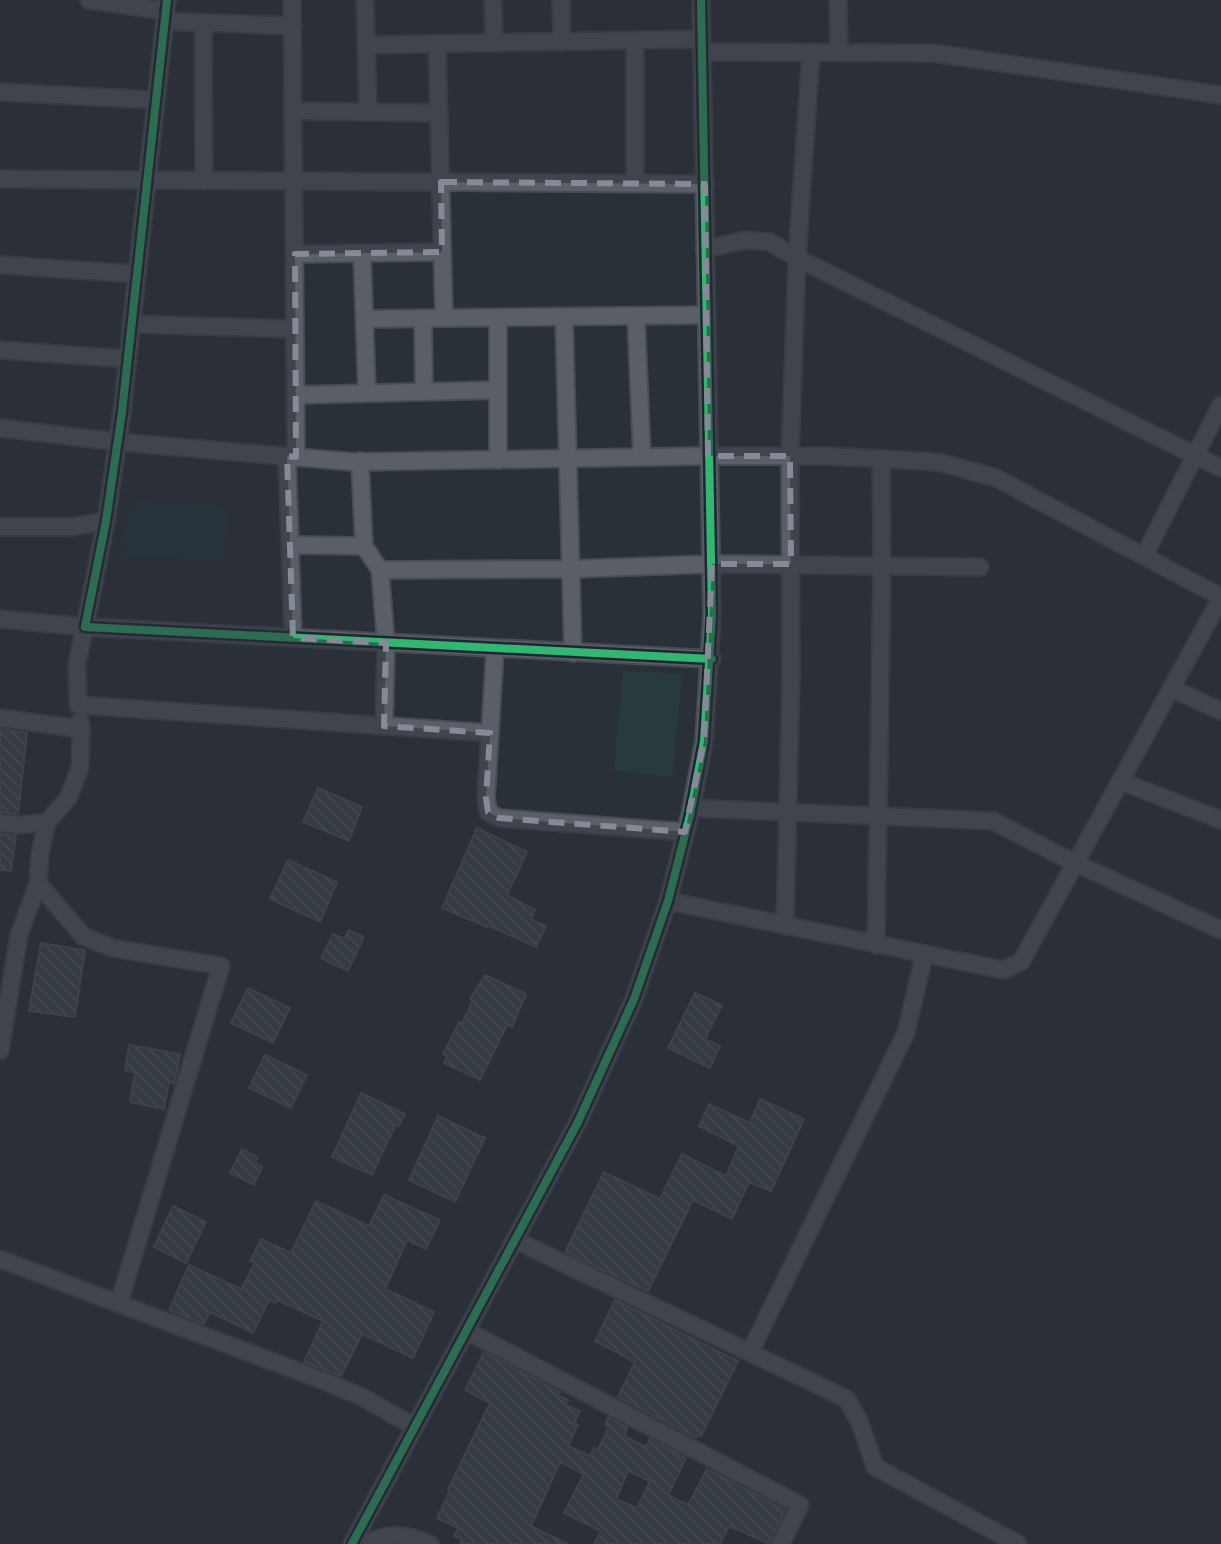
<svg xmlns="http://www.w3.org/2000/svg" width="1221" height="1544" font-family="Quicksand,sans-serif">
  <defs>
    <pattern id="building-back-hatch" width="6" height="6" patternUnits="userSpaceOnUse" patternTransform="scale(2)"><rect width="6" height="6" fill="#444950"/><path d="M-1 5l2 2M0 0l6 6M5-1l2 2" fill="none" stroke="#5d6168"/></pattern>
  </defs>
  <rect width="100%" height="100%" fill="#2a3038"/>
  <g fill="#273a3e">
    <polygon points="131,502 227,505 224,561 121,557"/>
    <polygon points="623,671 682,674 672,777 614,770"/>
  </g>
  <g fill="url(#building-back-hatch)" stroke="#52575f" stroke-width="2" fill-rule="evenodd">
    <polygon points="0,729 27,733 18,814 0,812"/>
    <polygon points="318,788 362,807 349,841 303,822"/>
    <polygon points="477,828 527,852 507,895 535,910 531,919 546,926 536,947 488,925 487,927 442,908"/>
    <polygon points="0,834 16,836 11,871 0,870"/>
    <polygon points="288,860 337,882 320,922 270,899"/>
    <polygon points="349,930 364,937 348,971 321,958 333,934 344,939"/>
    <polygon points="41,943 85,950 75,1017 29,1011"/>
    <polygon points="485,975 526,994 512,1027 507,1025 480,1080 444,1063 447,1056 443,1054 459,1022 462,1024 473,1000 470,999"/>
    <polygon points="248,988 290,1008 273,1043 231,1023"/>
    <polygon points="695,993 722,1005 705,1039 720,1046 710,1068 668,1048"/>
    <polygon points="129,1045 180,1054 176,1076 174,1083 169,1082 164,1109 130,1102 135,1072 125,1071"/>
    <polygon points="265,1055 307,1075 291,1108 249,1088"/>
    <polygon points="361,1093 405,1114 399,1126 396,1124 372,1175 332,1157"/>
    <polygon points="760,1099 804,1119 771,1191 749,1182 732,1219 693,1200 648,1291 565,1252 604,1172 660,1199 682,1154 726,1176 739,1146 699,1126 709,1104 750,1123"/>
    <polygon points="438,1116 485,1138 455,1202 409,1180"/>
    <polygon points="242,1149 257,1157 255,1163 262,1167 254,1185 230,1173"/>
    <polygon points="384,1195 440,1220 426,1249 407,1240 385,1289 434,1312 413,1358 362,1334 341,1376 304,1362 323,1321 277,1300 276,1303 269,1300 253,1333 210,1312 204,1324 169,1310 189,1265 241,1289 255,1263 250,1261 261,1239 291,1253 316,1201 369,1226"/>
    <polygon points="173,1206 206,1222 186,1263 154,1247"/>
    <polygon points="615,1300 738,1361 701,1436 698,1435 696,1438 618,1397 635,1362 595,1341"/>
    <path d="M 484,1352 L 560,1392 L 558,1395 L 568,1400 L 566,1405 L 580,1411 L 574,1423 L 578,1425 L 568,1446 L 590,1456 L 594,1448 L 598,1450 L 609,1427 L 605,1425 L 608,1417 L 628,1427 L 624,1436 L 646,1447 L 650,1439 L 686,1458 L 668,1495 L 688,1505 L 707,1469 L 785,1510 L 770,1544 L 729,1526 L 720,1544 L 594,1544 L 601,1531 L 564,1513 L 584,1474 L 560,1462 L 531,1526 L 568,1544 L 460,1544 L 462,1539 L 454,1536 L 458,1528 L 437,1518 L 450,1490 L 448,1489 L 490,1403 L 465,1390 ZM 628,1471 L 650,1481 L 637,1508 L 616,1499 Z"/>
  </g>
  <g fill="none" stroke-linecap="round" stroke-linejoin="round">
    <defs>
      <g id="minor">
        <polyline points="89,0 165,11"/>
        <polyline points="167,0 122,412 106,521 85,627 712,659"/>
        <polyline points="292,0 296,457"/>
        <polyline points="365,0 368,112"/>
        <polyline points="493,0 494,43"/>
        <polyline points="561,0 562,42"/>
        <polyline points="838,0 839,53"/>
        <polyline points="164,21 293,26"/>
        <polyline points="203,23 204,181"/>
        <polyline points="437,43 444,318"/>
        <polyline points="366,45 702,39"/>
        <polyline points="702,52 934,53 1221,95"/>
        <polyline points="0,92 155,100"/>
        <polyline points="293,111 439,113"/>
        <polyline points="0,179 705,184"/>
        <polyline points="635,183 635,41"/>
        <polyline points="705,249 746,240 770,242 797,258 1221,468"/>
        <polyline points="362,253 367,393"/>
        <polyline points="295,254 442,252"/>
        <polyline points="0,265 136,274"/>
        <polyline points="564,317 573,653"/>
        <polyline points="636,317 642,457"/>
        <polyline points="423,318 424,392"/>
        <polyline points="365,319 706,315"/>
        <polyline points="131,324 295,329"/>
        <polyline points="0,350 128,359"/>
        <polyline points="296,395 498,390"/>
        <polyline points="0,428 118,442 354,462 708,456 827,456 939,462 996,478 1221,597"/>
        <polyline points="287,456 293,638"/>
        <polyline points="498,460 498,318"/>
        <polyline points="360,461 364,546 380,570 386,643 384,726"/>
        <polyline points="0,527 71,527 106,521"/>
        <polyline points="290,545 364,546"/>
        <polyline points="1144,556 1221,405"/>
        <polyline points="380,570 571,569 712,564 980,567"/>
        <polyline points="0,619 85,627 77,663 78,705 490,733"/>
        <polyline points="495,650 486,798 488,812 499,818 685,832"/>
        <polyline points="1171,688 1221,711"/>
        <polyline points="0,718 81,729 80,721"/>
        <polyline points="1120,781 1221,820"/>
        <polyline points="691,808 993,821 1075,863 1221,930"/>
        <polyline points="0,823 20,825 47,822"/>
        <polyline points="38,883 83,936 112,948 221,966 119,1303"/>
        <polyline points="668,901 1003,970 1021,962 1221,598"/>
        <polyline points="785,926 791,675 790,456 797,258 811,52"/>
        <polyline points="876,945 882,565 881,459"/>
        <polyline points="0,1051 19,935 38,883 40,854 47,822 69,797 80,767 81,729"/>
        <polyline points="515,1240 847,1399 860,1423 875,1467 1018,1544"/>
        <polyline points="0,1259 319,1379 362,1397 415,1427"/>
        <polyline points="467,1331 800,1505 781,1544"/>
        <polyline points="750,1352 906,1033 924,955"/>
        <polyline points="352,1544 578,1122 634,999 668,901 690,815 704,741 712,615 701,0"/>
        <path d="M 366,1544 C 390,1532 405,1533 430,1544"/>
      </g>
    </defs>
    <use href="#minor" stroke="#484c53" stroke-width="20"/>
    <use href="#minor" stroke="#5a5e66" stroke-width="16"/>
    <defs>
      <g id="cycleway">
        <polyline points="167,0 122,412 106,521 85,627 712,659"/>
        <polyline points="352,1544 578,1122 634,999 668,901 690,815 704,741 712,615 701,0"/>
      </g>
    </defs>
    <use href="#cycleway" stroke="#1d2633" stroke-width="13"/>
    <use href="#cycleway" stroke="#33b770" stroke-width="8"/>
  </g>
  <path d="M0 0H1221V1544H0ZM 441,182 L 705,184 L 708,456 L 790,456 L 791,564 L 712,564 L 704,741 L 685,832 L 499,818 L 488,812 L 486,798 L 490,733 L 384,726 L 386,643 L 293,638 L 287,456 L 296,457 L 295,254 L 442,252 Z" fill="#2a3038" fill-opacity=".55" fill-rule="evenodd"/>
  <path fill="none" stroke="#848b96" stroke-width="6" stroke-dasharray="16 10" stroke-linejoin="round" d="M 441,182 L 705,184 L 708,456 L 790,456 L 791,564 L 712,564 L 704,741 L 685,832 L 499,818 L 488,812 L 486,798 L 490,733 L 384,726 L 386,643 L 293,638 L 287,456 L 296,457 L 295,254 L 442,252 Z"/>
</svg>
